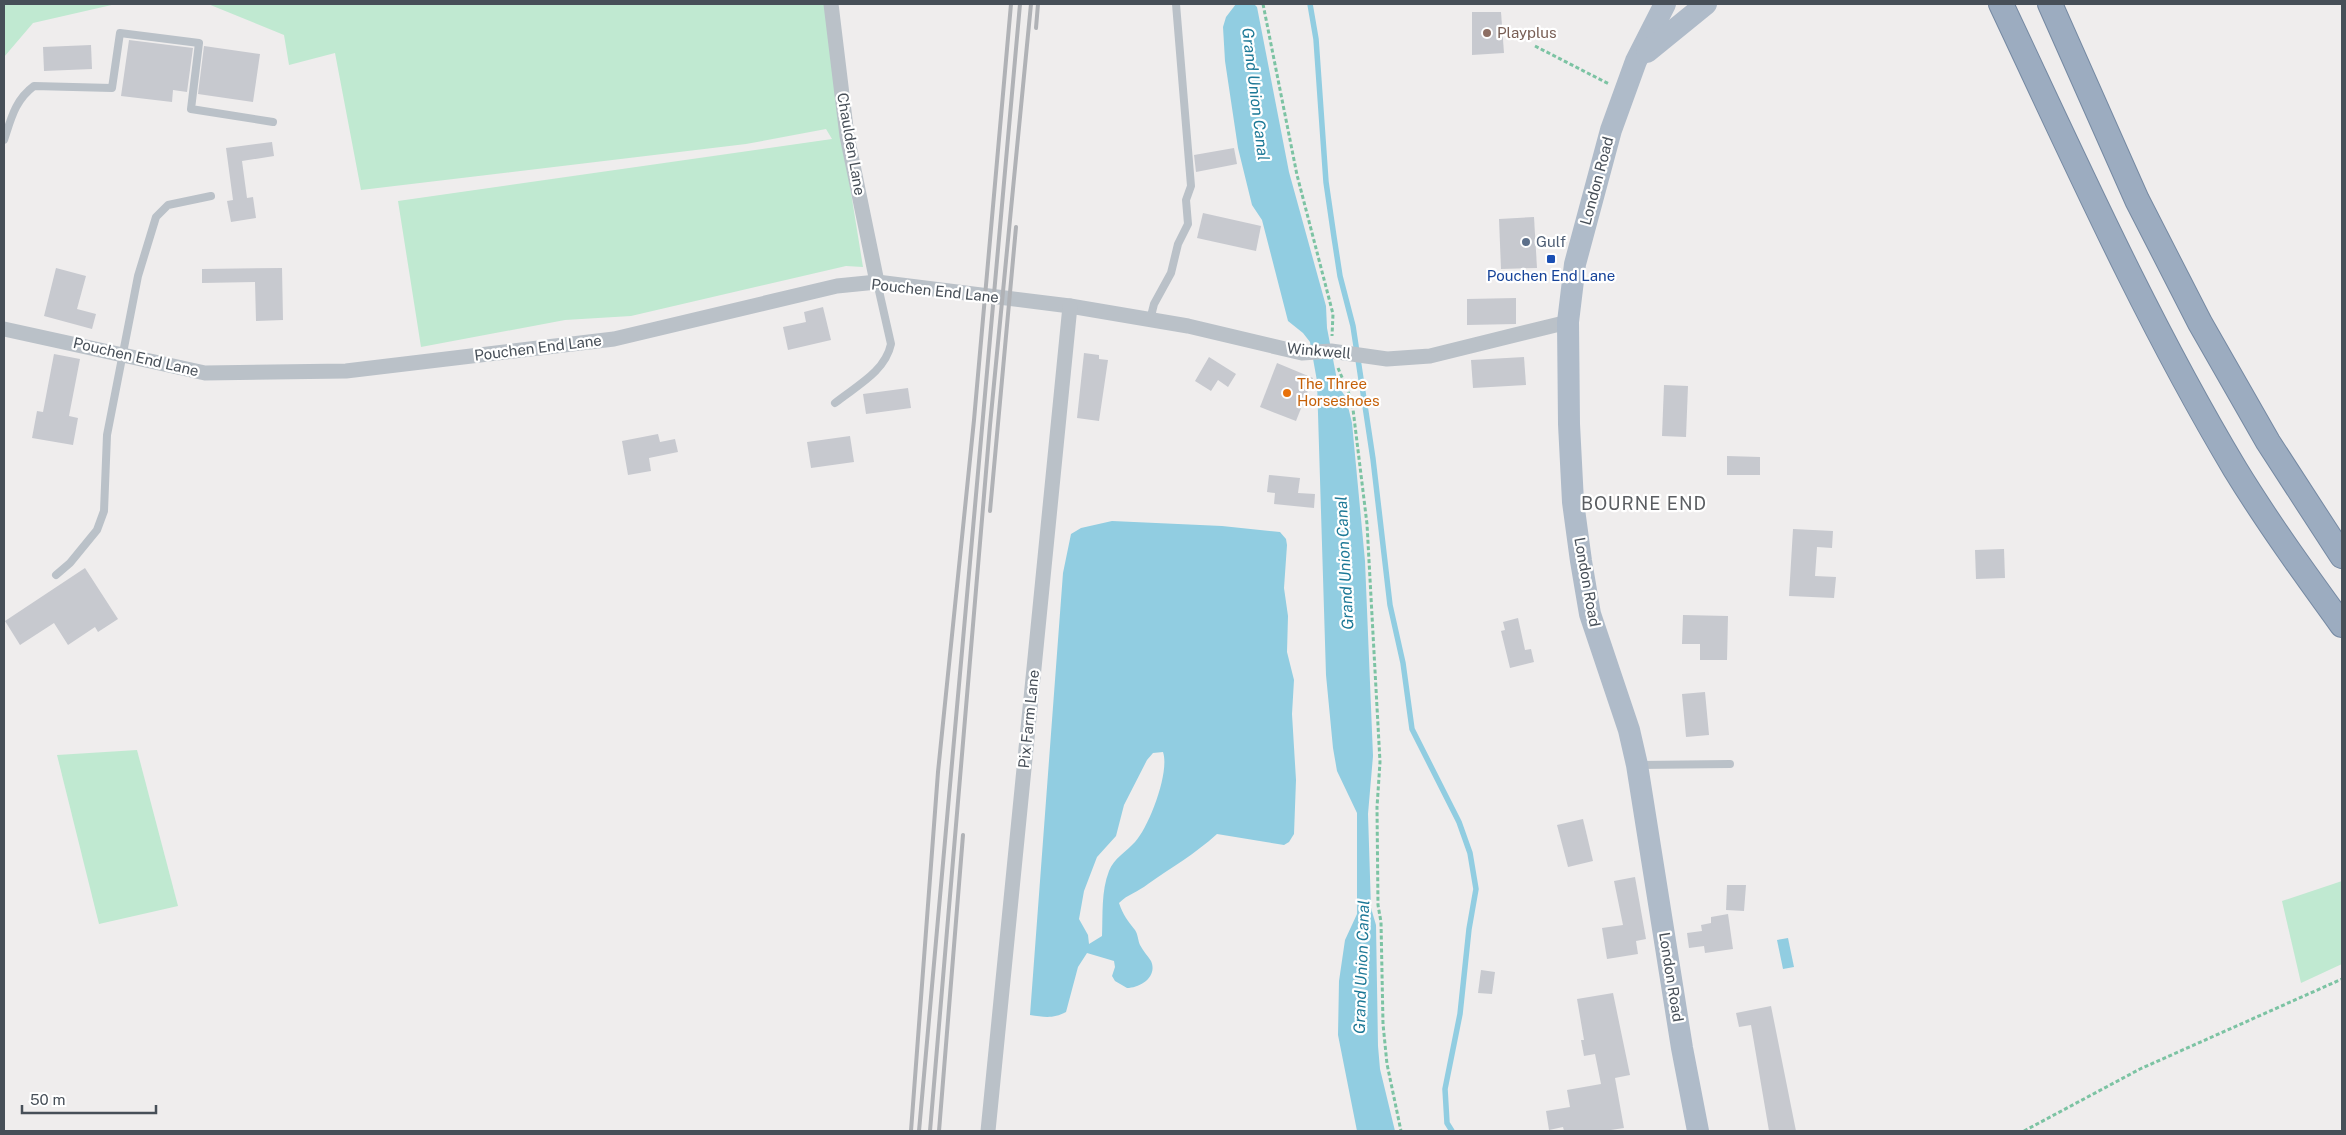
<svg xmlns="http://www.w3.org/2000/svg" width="2346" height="1135" font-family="'Public Sans',sans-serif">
  <rect width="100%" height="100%" fill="#efeded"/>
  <g fill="#c0e9d1">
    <polygon points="4,4 116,4 33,23 4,57"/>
    <polygon points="168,4 825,4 842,137 863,267 846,266 631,316 565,320 421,347 398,201 832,139 826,129 746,144 361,190 335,53 289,65 284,35 208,4"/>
    <polygon points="137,750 178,906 99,924 57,755"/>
    <polygon points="2342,881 2342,964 2301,983 2282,901"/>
  </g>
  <g fill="#91cde1" fill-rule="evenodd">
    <polygon points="1236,4 1254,4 1257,7 1289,172 1326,306 1327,328 1338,385 1346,398 1352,423 1365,561 1373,756 1368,814 1371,908 1376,925 1378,1046 1380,1069 1395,1131 1357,1131 1338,1035 1339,981 1345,940 1357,914 1357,813 1337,771 1333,748 1326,675 1317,381 1310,342 1303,333 1288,321 1262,220 1252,205 1238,148 1225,61 1223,27 1226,17"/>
    <path d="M 1112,521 L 1222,526 L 1280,532 L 1286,539 L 1287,545 L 1284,588 L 1288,616 L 1287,652 L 1294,680 L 1292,714 L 1296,780 L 1294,834 L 1289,842 L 1284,845 L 1217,834 C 1195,854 1172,867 1148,884 C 1138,892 1128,894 1119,903 C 1123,915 1128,921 1135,930 C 1138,934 1138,941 1140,945 C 1143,951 1148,956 1151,961 C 1158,977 1140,988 1127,988 L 1115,981 L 1112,976 L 1115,967 L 1114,961 L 1087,953 L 1078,967 L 1066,1012 C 1053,1019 1044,1017 1030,1015 L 1063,573 L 1071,534 L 1081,528 ZM 1163,752 C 1170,772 1149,827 1135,842 C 1126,852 1114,858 1109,871 C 1101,891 1103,915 1102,936 L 1089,944 L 1088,935 L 1079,919 L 1084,891 L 1097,857 L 1116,836 L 1124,805 L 1147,760 L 1153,753 Z"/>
    <polygon points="1788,938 1794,967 1783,969 1777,940"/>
  </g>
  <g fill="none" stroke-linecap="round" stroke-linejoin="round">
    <polyline stroke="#91cde1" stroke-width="5.5" points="1310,4 1316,39 1326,182 1334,237 1340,276 1353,326 1373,459 1390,605 1403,663 1412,729 1459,822 1470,853 1476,889 1469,929 1460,1014 1445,1089 1447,1123 1452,1131"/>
  </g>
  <g fill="#c7c9cf">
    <polygon points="1472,12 1501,12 1504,53 1472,55"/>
    <polygon points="129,40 193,48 187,92 173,90 172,102 121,96"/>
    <polygon points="91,45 92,69 44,71 43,47"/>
    <polygon points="204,46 260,54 253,102 198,94"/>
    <polygon points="272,142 274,156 242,161 247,198 253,197 256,218 231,222 227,201 233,200 226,148"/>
    <polygon points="1234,148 1237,164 1196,172 1194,155"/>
    <polygon points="1203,213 1261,226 1256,251 1197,238"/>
    <polygon points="1534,217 1537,268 1501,269 1499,219"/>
    <polygon points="56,268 86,276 77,309 96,314 92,329 44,316"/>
    <polygon points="282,268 283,320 256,321 255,282 202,283 202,269"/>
    <polygon points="1516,298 1516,324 1467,325 1467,299"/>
    <polygon points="823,307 831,340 788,350 783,327 806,322 804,312"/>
    <polygon points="1084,353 1099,355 1099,359 1108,360 1099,421 1077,418"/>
    <polygon points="54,354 80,359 69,416 78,418 73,445 32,438 37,411 43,412"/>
    <polygon points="1209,357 1236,374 1228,387 1218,380 1211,391 1195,381"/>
    <polygon points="1524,357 1526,385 1473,388 1471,360"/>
    <polygon points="1277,363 1313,378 1296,421 1260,407"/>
    <polygon points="1664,385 1688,386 1686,437 1662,436"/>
    <polygon points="908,388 911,408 866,414 863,394"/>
    <polygon points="658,434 660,442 675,439 678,452 649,458 651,471 628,475 622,441"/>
    <polygon points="850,436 854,462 811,468 807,442"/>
    <polygon points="1727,456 1760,457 1760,475 1727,475"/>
    <polygon points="1269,475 1300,478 1298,493 1315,494 1314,508 1274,504 1275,493 1267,492"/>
    <polygon points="1793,529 1833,531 1832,548 1817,547 1815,576 1836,577 1834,598 1789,596"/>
    <polygon points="2004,549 2005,578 1976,579 1975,550"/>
    <polygon points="85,568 118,619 98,632 95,627 68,645 54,623 20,645 5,621"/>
    <polygon points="1683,615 1728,616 1727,660 1700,660 1700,644 1682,644"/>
    <polygon points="1518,618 1525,650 1531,649 1534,662 1510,668 1501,631 1505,630 1503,622"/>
    <polygon points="1705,692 1709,735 1686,737 1682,694"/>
    <polygon points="1583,819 1593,861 1568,867 1557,825"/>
    <polygon points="1635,877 1646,939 1636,941 1638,954 1607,959 1602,928 1623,925 1614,881"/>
    <polygon points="1727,885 1746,885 1744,911 1726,910"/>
    <polygon points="1728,914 1733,949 1705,953 1704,946 1689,948 1687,933 1702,931 1701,925 1711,923 1711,917"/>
    <polygon points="1481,970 1495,972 1492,994 1478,993"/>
    <polygon points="1613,993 1630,1075 1615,1078 1624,1128 1604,1131 1564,1131 1563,1127 1549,1130 1546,1111 1570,1107 1567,1090 1601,1084 1595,1054 1584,1056 1581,1040 1584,1040 1577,999"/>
    <polygon points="1771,1006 1796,1131 1769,1131 1751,1025 1739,1027 1736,1013"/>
  </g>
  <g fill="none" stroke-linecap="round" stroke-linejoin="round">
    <defs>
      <g id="trunk">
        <path d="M 2001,4 C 2075,161 2146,320 2235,469 C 2268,523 2305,574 2342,625"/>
        <polyline points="2050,4 2137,200 2200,323 2268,442 2342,556"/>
      </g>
    </defs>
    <use href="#trunk" stroke="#7589a2" stroke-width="26"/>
    <g stroke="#7cc3a3" stroke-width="3" stroke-dasharray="4 2.5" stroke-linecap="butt">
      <polyline points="1263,4 1297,175 1333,314 1332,336"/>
      <polyline points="1535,46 1609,84"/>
      <polyline points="1338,368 1352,401 1367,524 1380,762 1377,807 1378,905 1381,922 1383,1024 1387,1064 1401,1131"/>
      <polyline points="2024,1131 2140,1069 2342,979"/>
    </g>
    <g stroke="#bac1c8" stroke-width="8">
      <path d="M 4,140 C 11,119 15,100 34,86 L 112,88 L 120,33 L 199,43 L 191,109 L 273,122"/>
      <polyline points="1150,320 1154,304 1171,273 1178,244 1188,224 1186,200 1191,186 1176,4"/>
      <path d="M 835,403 C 856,386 885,372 891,344 L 877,282"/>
      <polyline points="56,575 70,563 97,530 104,511 107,435 138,276 156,217 168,205 211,196"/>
      <polyline points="1639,765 1730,764"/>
    </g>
    <g stroke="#bac1c8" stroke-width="15">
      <polyline points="831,4 847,136 877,282"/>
      <polyline points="4,329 205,373 346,371 614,339 837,286 877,282 1070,306 1188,326 1302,353 1331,351 1387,359 1430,356 1568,322"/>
      <polyline points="988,1131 1070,306"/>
    </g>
    <g stroke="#afbbc9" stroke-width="22">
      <polyline points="1665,4 1636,61 1611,130 1575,264 1568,322 1569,424 1573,502 1581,561 1590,614 1629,730 1637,765 1682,1048 1698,1131"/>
      <polyline points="1647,52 1706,4"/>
    </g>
    <use href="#trunk" stroke="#9cacc0" stroke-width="24"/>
    <g stroke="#b0b2b6" stroke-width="4">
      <polyline points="1036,28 1038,4"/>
      <polyline points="990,511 1016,227"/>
      <polyline points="911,1131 938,772 974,420 1011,4"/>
      <polyline points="919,1131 1020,4"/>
      <polyline points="930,1131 990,425 1031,4"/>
      <polyline points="939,1131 963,835"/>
    </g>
  </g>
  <circle fill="#8d6e63" stroke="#fff" stroke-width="2" cx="1487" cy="33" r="5"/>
  <circle fill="#5c6f8a" stroke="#fff" stroke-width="2" cx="1526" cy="242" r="5"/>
  <rect fill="#1a4fb4" stroke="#fff" stroke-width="2" x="1546" y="254" width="10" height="10" rx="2.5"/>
  <circle fill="#e8710a" stroke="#fff" stroke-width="2" cx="1287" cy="393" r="5"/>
  <g text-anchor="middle" stroke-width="4.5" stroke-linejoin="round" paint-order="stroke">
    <g font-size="15" fill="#785e54" stroke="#fff" text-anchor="start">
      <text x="1497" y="38">Playplus</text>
    </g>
    <g font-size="15" fill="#474f58" stroke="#fff">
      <text transform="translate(851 144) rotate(80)" y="5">Chaulden Lane</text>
      <text transform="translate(1597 181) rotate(-75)" y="5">London Road</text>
      <text transform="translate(935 291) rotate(6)" y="5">Pouchen End Lane</text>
      <text transform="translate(538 348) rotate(-7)" y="5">Pouchen End Lane</text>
      <text transform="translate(1319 351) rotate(5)" y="5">Winkwell</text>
      <text transform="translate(136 357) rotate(13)" y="5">Pouchen End Lane</text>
      <text transform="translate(1587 582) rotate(80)" y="5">London Road</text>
      <text transform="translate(1029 719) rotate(-84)" y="5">Pix Farm Lane</text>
      <text transform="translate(1671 977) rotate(81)" y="5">London Road</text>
    </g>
    <g font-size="15" fill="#4e5e75" stroke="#fff" text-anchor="start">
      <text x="1536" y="247">Gulf</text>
    </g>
    <g font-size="15" fill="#164399" stroke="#fff">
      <text x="1551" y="281">Pouchen End Lane</text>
    </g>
    <g font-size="15" fill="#c56008" stroke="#fff" text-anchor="start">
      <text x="1297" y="389">The Three<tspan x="1297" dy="17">Horseshoes</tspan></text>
    </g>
    <g font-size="16" font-style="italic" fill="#1c7896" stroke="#fff">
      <text transform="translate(1256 94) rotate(83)" y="6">Grand Union Canal</text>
      <text transform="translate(1344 563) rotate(-93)" y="6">Grand Union Canal</text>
      <text transform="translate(1361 967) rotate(-88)" y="6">Grand Union Canal</text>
    </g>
    <g font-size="18" letter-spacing="1" fill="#5a5d61" stroke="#fff">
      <text x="1644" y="510">BOURNE END</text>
    </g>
  </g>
  <rect width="2346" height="1135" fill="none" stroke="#474f58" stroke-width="10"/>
  <path d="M22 1105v8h134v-8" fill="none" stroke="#474f58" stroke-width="2.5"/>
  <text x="30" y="1105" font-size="15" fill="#474f58" stroke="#ffffff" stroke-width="4" paint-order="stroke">50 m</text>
</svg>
